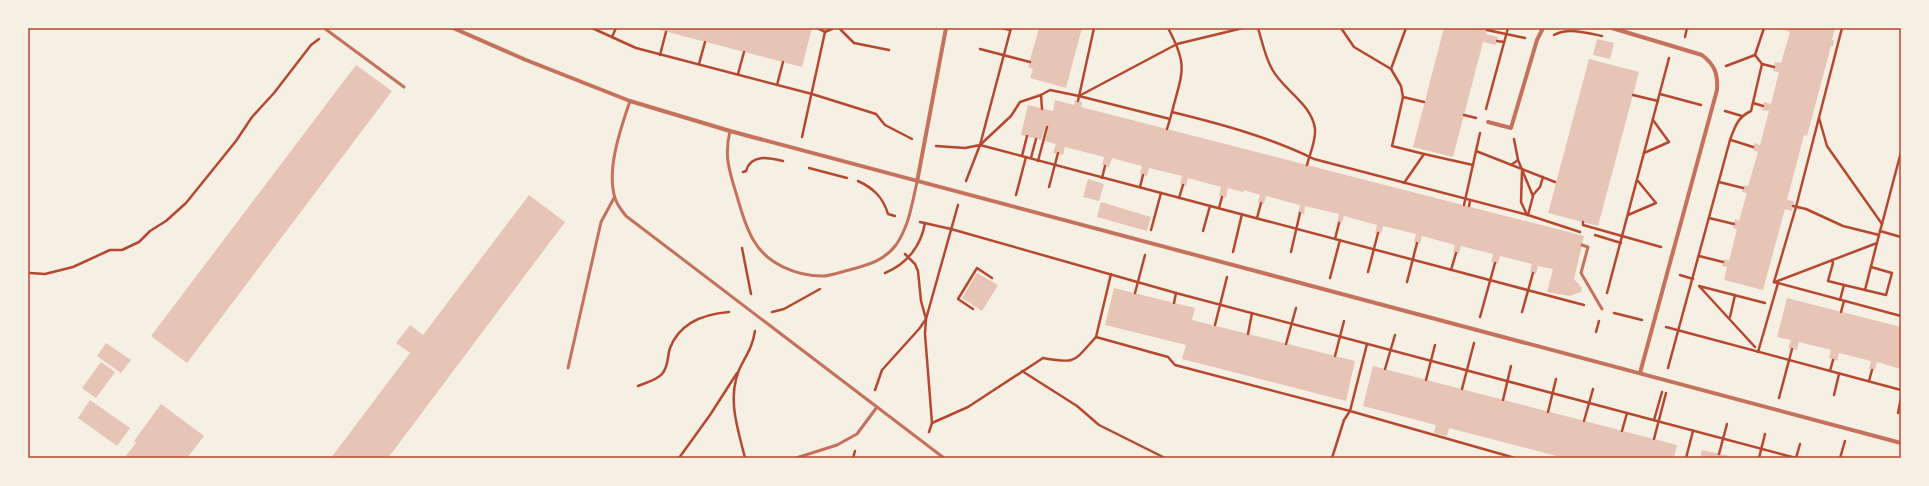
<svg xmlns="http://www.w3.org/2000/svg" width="1929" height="486" font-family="Cabin,sans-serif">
  <rect width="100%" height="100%" fill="#f6efe4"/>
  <g fill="#e6c5b7">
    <polygon points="652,28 812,28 802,67"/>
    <polygon points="1039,28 1082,28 1066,88 1030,78 1033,69 1028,67"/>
    <polygon points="1444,28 1487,28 1486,34 1498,37 1496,45 1483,42 1453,157 1413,147"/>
    <polygon points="1785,28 1835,28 1832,40 1834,41 1833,46 1831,46 1807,136 1804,135 1787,200 1794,201 1792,211 1785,209 1763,290 1724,280 1727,267 1722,266 1724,259 1729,261 1737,229 1733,228 1735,219 1739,221 1747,193 1742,192 1743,188 1744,185 1748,186 1758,152 1753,150 1754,143 1760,145 1769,111 1762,110 1764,102 1771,104 1779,72 1773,71 1775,62 1781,63 1790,32 1784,30"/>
    <polygon points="1597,39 1614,43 1610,59 1593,55"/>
    <polygon points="1589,59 1639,72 1598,226 1548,213"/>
    <polygon points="356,65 392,91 187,363 151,336"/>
    <polygon points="1055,100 1074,105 1075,100 1078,101 1082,102 1081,107 1584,236 1574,279 1582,288 1581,292 1570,296 1547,292 1553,269 1538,266 1536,274 1530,272 1532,264 1500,256 1498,264 1495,263 1491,262 1493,254 1461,246 1459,254 1453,252 1455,245 1422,236 1420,244 1414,242 1416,234 1383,226 1381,234 1375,233 1377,225 1344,216 1342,223 1339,223 1337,222 1339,214 1305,206 1304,214 1298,213 1300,205 1266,196 1264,204 1258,202 1260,195 1244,190 1243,192 1228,188 1226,198 1219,196 1221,187 1188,178 1186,186 1180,184 1182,176 1149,168 1147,176 1143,175 1140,174 1142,166 1112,158 1109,167 1102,165 1104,157 1065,147 1063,155 1053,153 1056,144 1045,141 1048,127 1045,127 1041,140 1021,135 1028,105 1053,111"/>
    <polygon points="1088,179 1104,184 1099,201 1083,197"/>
    <polygon points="529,195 565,222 388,458 331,458 410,353 396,343 410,325 423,335"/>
    <polygon points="1101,202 1151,217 1147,231 1097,217"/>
    <polygon points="977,273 998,285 982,311 962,298"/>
    <polygon points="1114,288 1195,308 1192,320 1355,361 1346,401 1182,359 1186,345 1105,325"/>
    <polygon points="1787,298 1901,327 1901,369 1877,362 1875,370 1869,369 1871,361 1839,353 1837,361 1829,358 1831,350 1799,342 1797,350 1788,348 1791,340 1777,337"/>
    <polygon points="106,343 131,360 121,373 97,356"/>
    <polygon points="101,362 115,372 96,398 82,388"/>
    <polygon points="1373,366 1677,445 1674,458 1564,458 1449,428 1447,436 1434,433 1436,425 1363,406"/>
    <polygon points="90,400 130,428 117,446 78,418"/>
    <polygon points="161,404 204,436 187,458 126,458 125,457 136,443 134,441"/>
    <polygon points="1702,450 1734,457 1734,458 1700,458"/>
  </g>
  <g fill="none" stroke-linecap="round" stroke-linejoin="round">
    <g stroke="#b5482f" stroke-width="2.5">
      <polyline points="592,28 636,48 812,94 876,114 885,125 912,139"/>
      <polyline points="817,28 825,32"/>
      <polyline points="839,28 854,43 889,50"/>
      <polyline points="1002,28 1010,30"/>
      <path d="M 1168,28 C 1189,67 1182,72 1172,112"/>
      <path d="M 1258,28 C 1262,41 1265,57 1272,69 C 1283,90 1312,104 1315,129 C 1316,141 1310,153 1307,165"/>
      <polyline points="1341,28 1354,47 1391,69 1401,86 1403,97 1392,146 1424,154"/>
      <polyline points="1764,28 1755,55 1762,64 1774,67"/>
      <polyline points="1487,30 1525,38"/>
      <polyline points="825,32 834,28"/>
      <path d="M 1554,35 C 1568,27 1588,33 1602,36"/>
      <polyline points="612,37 616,28"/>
      <polyline points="1685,37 1687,28"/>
      <polyline points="1497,41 1504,42"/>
      <polyline points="980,49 1030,62"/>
      <polyline points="660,55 666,32"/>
      <polyline points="699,64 705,42"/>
      <polyline points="1726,66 1755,55"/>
      <polyline points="1391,69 1406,28"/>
      <polyline points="738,74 744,52"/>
      <polyline points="777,85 783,62"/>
      <polyline points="1660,94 1701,105"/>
      <polyline points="1041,95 1042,109"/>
      <polyline points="1633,95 1658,101"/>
      <polyline points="1079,96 1177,44 1243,28"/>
      <polyline points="1403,97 1424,102"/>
      <polyline points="1078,101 1094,28"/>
      <polyline points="1753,103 1763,106"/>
      <polyline points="1486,109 1508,28"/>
      <polyline points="1725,111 1742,116"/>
      <polyline points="1464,115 1476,118"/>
      <polyline points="1819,118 1827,146 1882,224 1880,231 1901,237"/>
      <polyline points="1167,129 1170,119"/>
      <polyline points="802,137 825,32"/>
      <polyline points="1514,139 1518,160 1533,196 1528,215 1580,232"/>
      <polyline points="1731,140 1753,147"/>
      <path d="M 980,145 L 1011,116 L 1020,102 L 1041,95 L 1050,90 L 1079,96 L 1170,119 L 1172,112 C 1221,124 1269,137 1314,159 L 1528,215"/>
      <polyline points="936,146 965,148 980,145 1584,305"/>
      <polyline points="1476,151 1555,182"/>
      <polyline points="1644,153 1669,142 1653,120"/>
      <polyline points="1022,156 1027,136"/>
      <polyline points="1031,158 1036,139"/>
      <polyline points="1038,161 1047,127"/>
      <polyline points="1511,165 1518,160"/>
      <polyline points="809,168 847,178"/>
      <polyline points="1522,171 1521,202 1527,215"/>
      <path d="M 743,172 L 746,171 C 751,153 770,158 783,161"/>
      <polyline points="1102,178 1105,166"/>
      <path d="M 858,181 C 873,188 883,197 888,214 L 895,216"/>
      <polyline points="966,181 980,145 1011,28"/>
      <polyline points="1719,182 1743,188"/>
      <polyline points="1404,183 1424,154 1473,165"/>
      <polyline points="1049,187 1058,153"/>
      <polyline points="1140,187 1143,175"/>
      <polyline points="1016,195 1026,157"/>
      <polyline points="1533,195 1540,187 1543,177"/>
      <polyline points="1179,198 1183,185"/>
      <polyline points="1464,205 1480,133"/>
      <polyline points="1469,206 1470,201"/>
      <polyline points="1793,206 1806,209 1843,226 1879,235"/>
      <polyline points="1219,208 1222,197"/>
      <polyline points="1628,215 1656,203 1638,181"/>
      <polyline points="1257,218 1261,203"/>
      <polyline points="1709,218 1734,224"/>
      <polyline points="920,222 951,229 1176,293 1796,458"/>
      <polyline points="1583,222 1583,225 1661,247"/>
      <polyline points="1882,224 1901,152"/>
      <polyline points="1151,230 1161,193"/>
      <polyline points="1203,231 1210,206"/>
      <polyline points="1595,235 1621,243"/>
      <polyline points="1335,239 1339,223"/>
      <polyline points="742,248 751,294"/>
      <polyline points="1233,252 1242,214"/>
      <polyline points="1291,252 1300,213"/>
      <polyline points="1699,256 1723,262"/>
      <polyline points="1832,260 1833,263 1828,281 1844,285"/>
      <polyline points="1451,270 1456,253"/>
      <polyline points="1368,272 1378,233"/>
      <polyline points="30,273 45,274 73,267 110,250 122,250 139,242 150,231 166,221 186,203 236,141 252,117 274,93 311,45 319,39"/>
      <path d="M 885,273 C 907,264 921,246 925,223"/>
      <polyline points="1111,274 1096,337 1168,357 1175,365 1350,411 1515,458"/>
      <polyline points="1680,275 1693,279"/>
      <polyline points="1330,278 1340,240"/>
      <polyline points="1407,282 1417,243"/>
      <polyline points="1774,282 1796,207 1842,28"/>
      <polyline points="1774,282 1901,316"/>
      <polyline points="1775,282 1877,243"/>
      <polyline points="1865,290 1886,295 1892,273 1871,267"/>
      <polyline points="1135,293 1145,255"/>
      <polyline points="1607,293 1669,58"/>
      <polyline points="1840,300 1844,285 1865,290 1880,231"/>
      <polyline points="1174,303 1176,293"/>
      <polyline points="973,309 958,299 977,268 992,278"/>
      <polyline points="772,312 784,309 820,289"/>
      <polyline points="1522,312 1533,273"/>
      <polyline points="1841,312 1844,301"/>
      <polyline points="1614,313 1642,320"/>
      <polyline points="1480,317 1495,263"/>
      <polyline points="1730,317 1735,295"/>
      <polyline points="1215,325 1227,277"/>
      <polyline points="1666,327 1901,390"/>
      <polyline points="1596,332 1599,321"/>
      <polyline points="1248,334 1252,313"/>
      <polyline points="1286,344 1296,308"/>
      <polyline points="1755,347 1699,286 1765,303"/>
      <polyline points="1758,352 1778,283"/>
      <polyline points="1335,356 1344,321"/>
      <path d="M 1668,368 L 1730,140 C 1735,126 1738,117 1751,111 L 1762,64"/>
      <polyline points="1385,369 1395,335"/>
      <polyline points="1022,371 1077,406 1099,425 1165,458"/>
      <polyline points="1830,371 1833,360"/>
      <polyline points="1426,380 1435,345"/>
      <polyline points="1869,381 1872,370"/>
      <path d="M 638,386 C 645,383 657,380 662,374 C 669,366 667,357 670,348 C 680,322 704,314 729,312"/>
      <polyline points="1462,389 1474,343"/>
      <polyline points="875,390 882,370 919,329 926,319 921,301 918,271 915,264 905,254"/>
      <polyline points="1834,395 1839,374"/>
      <polyline points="1779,398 1792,349"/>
      <polyline points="1503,400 1511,366"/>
      <polyline points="1548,412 1556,379"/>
      <polyline points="1898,413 1901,398"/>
      <polyline points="1654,420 1662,392"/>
      <polyline points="1584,421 1593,389"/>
      <path d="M 932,423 L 968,407 L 1043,358 C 1077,364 1073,362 1096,337"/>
      <polyline points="1622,431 1627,413"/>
      <polyline points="929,432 932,423 925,334 926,319 958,205"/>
      <polyline points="1654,439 1666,393"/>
      <polyline points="1719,454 1727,424"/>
      <polyline points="679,458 710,415 737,373"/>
      <path d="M 745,458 C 738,429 727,400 739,370 C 746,355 752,349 755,331"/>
      <polyline points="853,458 855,451"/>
      <polyline points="1332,458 1344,420 1350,411 1367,344"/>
      <polyline points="1686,458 1693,431"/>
      <polyline points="1759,458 1765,434"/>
      <polyline points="1796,458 1800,444"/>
      <polyline points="1840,458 1845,441"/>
    </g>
    <g stroke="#c5725c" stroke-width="3">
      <polyline points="324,28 404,87"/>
      <path d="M 630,101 C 621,128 606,169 615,198 C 617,205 622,211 626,216 L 944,458"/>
      <path d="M 730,131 C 724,155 729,170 736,193 C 741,209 745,227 754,241 C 767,264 797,276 822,276 C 831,276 840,272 849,270 C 867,265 884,261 896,245 C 909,226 912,204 917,182"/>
      <polyline points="1582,245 1588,247 1581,273 1602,309"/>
      <polyline points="568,368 601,222 614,198"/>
      <polyline points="796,458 837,445 857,434 877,407"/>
    </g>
    <g stroke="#c5725c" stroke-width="4">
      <polyline points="453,28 526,60 630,101 730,131 1901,443"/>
      <path d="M 1612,28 L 1702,55 C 1715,65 1718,74 1717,90 L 1640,373"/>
      <polyline points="1488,122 1511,128 1537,40 1543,28"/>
      <polyline points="917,182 946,28"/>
    </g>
  </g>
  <rect width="1929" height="486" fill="none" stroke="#f6efe4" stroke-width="58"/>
  <rect x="29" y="29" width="1871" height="428" fill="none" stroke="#b5482f" stroke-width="1.5"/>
</svg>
